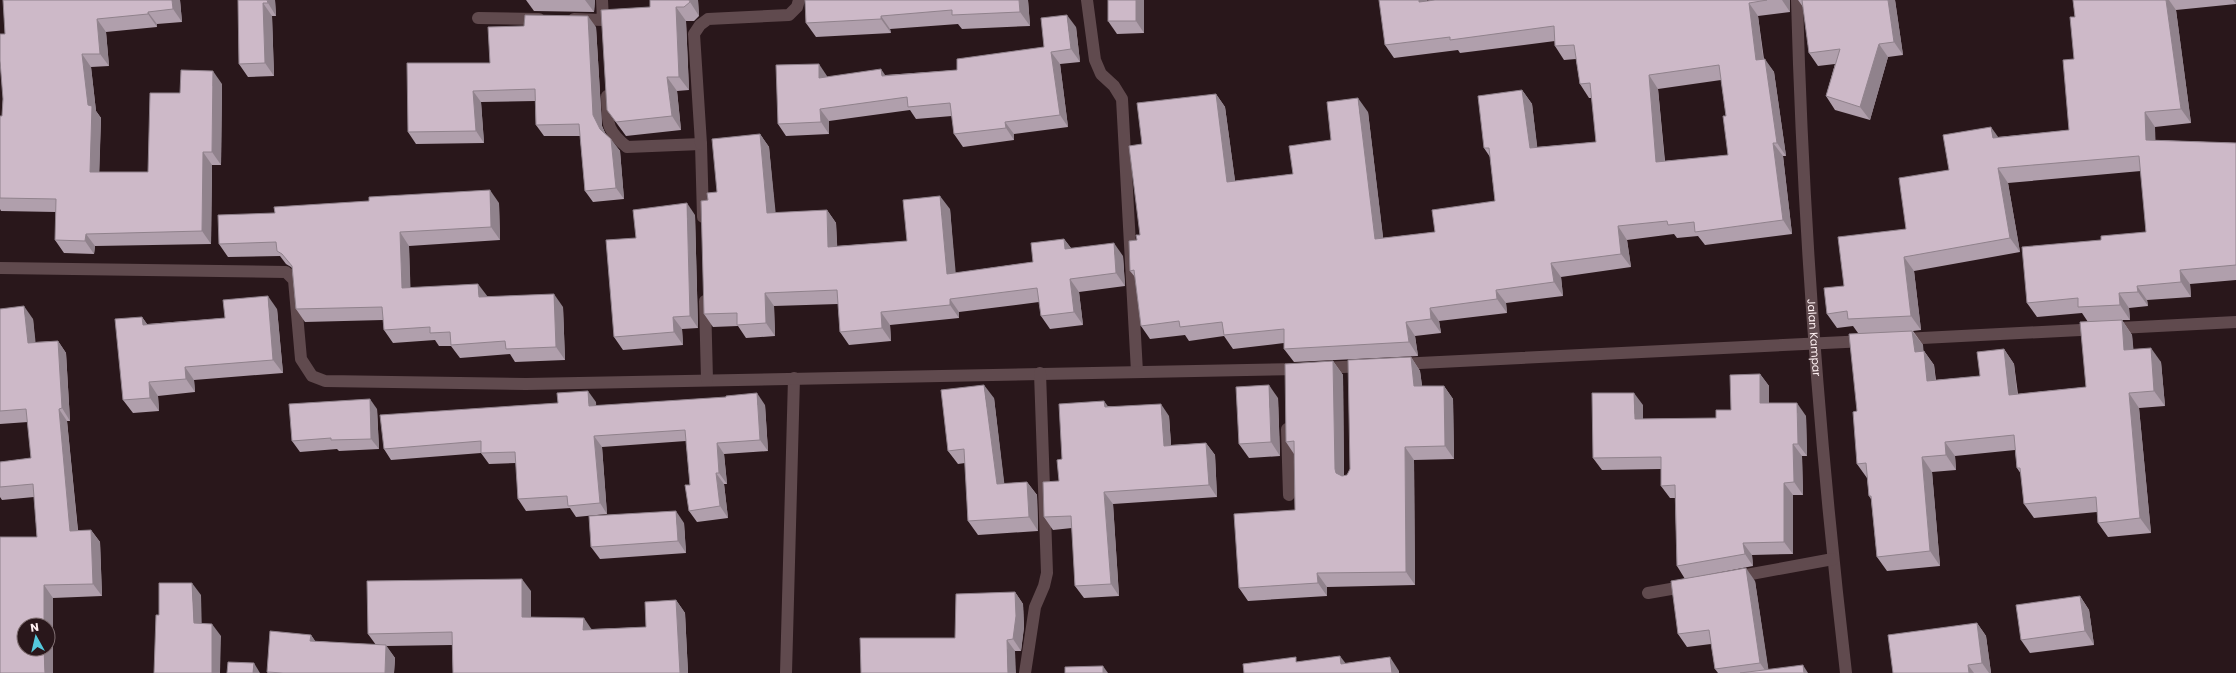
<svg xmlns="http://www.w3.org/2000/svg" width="2236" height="673" font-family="Poppins,sans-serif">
  <rect width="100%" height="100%" fill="#29171b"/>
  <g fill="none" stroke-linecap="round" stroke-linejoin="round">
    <polyline stroke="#604a4e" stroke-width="12" points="786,673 794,378"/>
    <g stroke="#604a4e" stroke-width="12">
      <polyline points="1087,0 1095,60 1101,74 1114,86 1122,99 1137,372"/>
      <path id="s1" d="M 1797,0 C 1803,225 1820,450 1846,673"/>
      <polyline points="478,18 539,19"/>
      <polyline points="574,19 603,20 602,0"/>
      <path d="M 607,96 C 608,123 605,129 627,147 L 701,144 L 703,217"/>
      <polyline points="701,144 694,34 700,25 708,19 789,15 797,7 799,0"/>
      <polyline points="0,268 286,272 294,280 301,359 312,376 325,381 526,384 1301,369"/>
      <polyline points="705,301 707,380"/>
      <polyline points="1903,339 2236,322"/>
      <polyline points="1399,364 1866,341"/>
      <polyline points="1321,368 1365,366"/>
      <polyline points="1287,429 1289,495"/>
      <polyline points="1735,577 1833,559"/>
      <polyline points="1648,593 1688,586"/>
      <polyline points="1025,673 1035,607 1044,586 1047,573 1040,373"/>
    </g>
  </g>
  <g fill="#b09fac" fill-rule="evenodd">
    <polygon points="180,0 182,22 157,24 157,27 106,32 109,66 91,67 96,111 101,118 99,172 148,172 180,93 222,84 221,165 212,165 211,244 95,246 94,254 64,253 55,240 56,212 1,211 0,209 0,116 2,116 3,99 5,34"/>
    <polygon points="238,0 275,0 276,16 272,16 274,76 248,77 239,64"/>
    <polygon points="526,0 595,0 594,12 534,11"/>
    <polygon points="650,0 698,0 699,16 694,21 686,21 689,90 677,91 681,130 626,136 607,110 650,7"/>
    <polygon points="805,0 1028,0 1030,26 962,29 958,24 890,29 891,33 816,37 806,23"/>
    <polygon points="1144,0 1144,33 1117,34 1108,21"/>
    <path d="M 1435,0 L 1790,0 L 1790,12 L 1758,16 L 1764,59 L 1774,72 L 1786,156 L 1783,156 L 1792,234 L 1705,245 L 1698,236 L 1677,238 L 1674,234 L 1627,240 L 1631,267 L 1561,277 L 1563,296 L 1506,303 L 1507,313 L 1439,321 L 1441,333 L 1415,336 L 1418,356 L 1294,362 L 1284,349 L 1284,343 L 1233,349 L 1224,336 L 1189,341 L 1185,335 L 1150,339 L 1141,326 L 1135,277 L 1130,271 L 1137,240 L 1140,235 L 1142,144 L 1216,94 L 1225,107 L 1235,181 L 1293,174 L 1331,140 L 1368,112 L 1383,238 L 1435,232 L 1495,201 L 1490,157 L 1484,148 L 1522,90 L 1532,104 L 1537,147 L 1596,142 L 1592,98 L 1589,98 L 1580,84 L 1576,59 L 1564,60 L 1555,46 L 1555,41 L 1460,53 L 1458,50 L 1394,58 L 1385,45 L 1427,1 ZM 1721,80 L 1726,116 L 1728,155 L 1665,161 L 1658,89 Z"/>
    <polygon points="1798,0 1895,0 1903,55 1888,57 1870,120 1835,110 1826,96 1835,64 1818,66 1809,53 1803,7"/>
    <path d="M 2073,0 L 2236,0 L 2236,4 L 2176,10 L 2191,123 L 2155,127 L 2155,140 L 2236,143 L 2236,280 L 2190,284 L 2191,297 L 2147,300 L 2148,306 L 2129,308 L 2130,320 L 2122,320 L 2132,335 L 2133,349 L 2161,362 L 2165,406 L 2139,408 L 2151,533 L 2108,537 L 2098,523 L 2097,512 L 2034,518 L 2024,504 L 2021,474 L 2017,468 L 2015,450 L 1955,456 L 1956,470 L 1932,472 L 1940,566 L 1887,571 L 1877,557 L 1871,499 L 1869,496 L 1867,478 L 1857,464 L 1857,411 L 1858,333 L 1853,326 L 1837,328 L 1827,314 L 1844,286 L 1906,229 L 1949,170 L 1998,137 L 2069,130 L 2074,59 L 2075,17 ZM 2141,171 L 2146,232 L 2101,240 L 2027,303 L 2037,317 L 2082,313 L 2088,322 L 2086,387 L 2018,394 L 2014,364 L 2004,349 L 1980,376 L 1936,380 L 1934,365 L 1924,351 L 1923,351 L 1923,345 L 1913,331 L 1921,330 L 1914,271 L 2020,252 L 2008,183 Z"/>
    <polygon points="596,27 602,126 605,133 620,151 624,199 593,202 585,191 580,136 544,136 536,125 535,101 481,102 484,143 416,144 408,132 490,63"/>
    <polygon points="1076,27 1080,62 1060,64 1068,127 1014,134 1014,140 963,147 954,134 952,116 916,119 910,110 829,121 829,134 786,136 778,124 827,76 827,77 885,75 957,70 1044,47"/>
    <polygon points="760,134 769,147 775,213 827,210 836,223 837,246 907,241 950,209 955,273 1033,262 1064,239 1071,248 1123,256 1125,286 1079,292 1083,325 1050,329 1041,316 1039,302 959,312 959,318 890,325 891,341 849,345 840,332 838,304 774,306 775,336 746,338 738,326 713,327 704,314 708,200 717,192"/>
    <polygon points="499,203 500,240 409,246 410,288 487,296 563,307 565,360 515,362 510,354 460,358 451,346 439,346 435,340 393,343 384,330 383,320 305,322 296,309 292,268 291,267 286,264 280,256 228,257 219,244 275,213"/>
    <polygon points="695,215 698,328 682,329 683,345 623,350 614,337 636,238"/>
    <polygon points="0,309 33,319 35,342 58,341 66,353 70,421 67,421 78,530 91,530 100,542 102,596 53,598 53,673 37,537 34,497 2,500 0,497 0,462 31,458 28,422 0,424"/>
    <polygon points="277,309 283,373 194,380 195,392 158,396 159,411 133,413 123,400 142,317 147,324 225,318"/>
    <polygon points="1411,357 1420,371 1422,386 1444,386 1453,399 1454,459 1414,460 1415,585 1327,587 1327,596 1248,601 1239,588 1295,510 1294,454 1286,442 1333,361 1343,375 1344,476 1347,475"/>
    <polygon points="1760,374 1769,386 1769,403 1806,416 1807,456 1802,456 1803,495 1793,495 1793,554 1752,555 1753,566 1685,579 1677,566 1675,498 1670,498 1661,486 1661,469 1602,470 1593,458 1643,405 1643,419 1716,418 1731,410"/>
    <polygon points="994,398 1004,484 1027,482 1037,495 1038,531 978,535 968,521 965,463 958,464 948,451"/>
    <polygon points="1278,398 1280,456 1249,458 1239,444"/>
    <polygon points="596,402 596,405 765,405 768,451 724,454 727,484 724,484 728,518 697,522 689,511 690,485 686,441 602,447 607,514 576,517 570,508 526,511 518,499 516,463 489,464 481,453 391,460 384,449"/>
    <polygon points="1108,406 1169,416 1171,445 1206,443 1215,455 1217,497 1113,504 1119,596 1084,598 1075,586 1072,528 1053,530 1044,517 1059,481 1062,459"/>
    <polygon points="377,409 379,449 339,451 337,449 300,452 292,441"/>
    <polygon points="684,523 686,553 600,559 591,547"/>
    <polygon points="1755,581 1768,669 1808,673 1718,673 1715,669 1711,644 1687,647 1678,634"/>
    <polygon points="531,591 531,617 592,629 646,627 676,600 685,613 688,673 453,673 452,645 386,646 395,658 394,673 268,673 267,672 311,635 315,641 376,645 368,634"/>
    <polygon points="1015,592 1023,604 1024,627 1021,651 1015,651 955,638"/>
    <polygon points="2080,596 2089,610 2094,645 2030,653 2021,640"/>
    <polygon points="1977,623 1986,636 1991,673 1893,673"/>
  </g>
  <g fill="#90828c">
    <polygon points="172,0 180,0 182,22 173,9"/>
    <polygon points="267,0 275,0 276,16 268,3"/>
    <polygon points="585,0 595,0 594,12"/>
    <polygon points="689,0 698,0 699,16 690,2"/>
    <polygon points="1019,0 1028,0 1030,26 1020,12"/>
    <polygon points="1136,0 1144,0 1144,33 1136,21"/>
    <polygon points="1419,0 1427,0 1429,15 1419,2"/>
    <polygon points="1782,0 1790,0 1790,12"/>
    <polygon points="1888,0 1895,0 1903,55 1894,42"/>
    <polygon points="2166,0 2169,0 2176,10 2191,123 2181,109"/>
    <polygon points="2233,0 2236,0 2236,4"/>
    <polygon points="263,3 272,16 274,76 265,63"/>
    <polygon points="1749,3 1758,16 1765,73 1756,60"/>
    <polygon points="676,7 686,21 689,90 679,77"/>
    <polygon points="148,12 157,24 157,27 148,14"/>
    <polygon points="1067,15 1076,27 1080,62 1071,49"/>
    <polygon points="588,16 596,27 602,126 609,141 600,129 593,115"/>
    <polygon points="881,16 890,29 891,33 881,19"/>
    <polygon points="97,19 106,32 109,66 100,54"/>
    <polygon points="1879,44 1888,57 1870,120 1860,107"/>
    <polygon points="1051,52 1060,64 1068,127 1060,115"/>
    <polygon points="82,54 91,67 96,111 101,118 99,184 90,172 88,105"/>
    <polygon points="1765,59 1774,72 1786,156 1777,143"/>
    <polygon points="819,64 827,76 828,90 819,78"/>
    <polygon points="881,69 890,82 882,76"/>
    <polygon points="213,71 222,84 221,165 212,152"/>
    <polygon points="1649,75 1658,89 1666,176 1656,162"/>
    <polygon points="667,77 677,91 681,130 672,116"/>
    <polygon points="1522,90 1532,104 1539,161 1530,148"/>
    <polygon points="473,91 481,102 484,143 476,131"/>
    <polygon points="1216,94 1225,107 1237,195 1227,182"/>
    <polygon points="1358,98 1368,112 1385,253 1375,239"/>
    <polygon points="820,109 829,121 829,134 821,122"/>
    <polygon points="2145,112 2155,127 2156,154 2146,140"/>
    <polygon points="1005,122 1014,134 1014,140 1006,128"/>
    <polygon points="1991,127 2001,141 1993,138"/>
    <polygon points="760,134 769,147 777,226 767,213"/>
    <polygon points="611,139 620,151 624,199 616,188"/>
    <polygon points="1773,143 1783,156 1792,234 1783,220"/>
    <polygon points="203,152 212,165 211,244 202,231"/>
    <polygon points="1998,168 2008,183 2020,252 2010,238"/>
    <polygon points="490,190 499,203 500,240 491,227"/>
    <polygon points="940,196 950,209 957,287 947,274"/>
    <polygon points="687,203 695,215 698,328 690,316"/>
    <polygon points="827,210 836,223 838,260 828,247"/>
    <polygon points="1618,226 1627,240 1631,267 1621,254"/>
    <polygon points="400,232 409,246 411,301 402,288"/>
    <polygon points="86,234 95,246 94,254 85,241"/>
    <polygon points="1064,239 1074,252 1065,249"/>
    <polygon points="1114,243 1123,256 1125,286 1116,273"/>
    <polygon points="1904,257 1914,271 1921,330 1911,316"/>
    <polygon points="1551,263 1561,277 1563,296 1554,282"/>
    <polygon points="2180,270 2190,284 2191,297 2181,282"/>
    <polygon points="1070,279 1079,292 1083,325 1074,312"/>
    <polygon points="478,284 488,297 479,297"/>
    <polygon points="2137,286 2147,300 2148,306 2138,292"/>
    <polygon points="1496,290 1506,303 1507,313 1497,299"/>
    <polygon points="765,293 774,306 775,336 766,323"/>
    <polygon points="2119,293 2129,308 2130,320 2120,305"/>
    <polygon points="554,294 563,307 565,360 556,347"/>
    <polygon points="268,296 277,309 283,373 273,360"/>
    <polygon points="950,299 959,312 959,318 950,305"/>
    <polygon points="24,306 33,319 37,355 28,343"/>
    <polygon points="1430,308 1439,321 1441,333 1431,319"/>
    <polygon points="881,312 890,325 891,341 882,328"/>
    <polygon points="142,317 151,330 143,325"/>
    <polygon points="673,317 682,329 683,345 674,332"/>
    <polygon points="2122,320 2132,335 2135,364 2124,350"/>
    <polygon points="1406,322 1415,336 1418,356 1409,342"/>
    <polygon points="1912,331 1923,345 1925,366 1915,352"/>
    <polygon points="58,341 66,353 70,421 62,408"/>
    <polygon points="2151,348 2161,362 2165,406 2154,391"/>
    <polygon points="2004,349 2014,364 2019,410 2009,395"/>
    <polygon points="1924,351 1934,365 1937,395 1927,381"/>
    <polygon points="1411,357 1420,371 1424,400 1414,386"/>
    <polygon points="1333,361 1343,375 1344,482 1336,473 1335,469"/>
    <polygon points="185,367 194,380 195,392 186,379"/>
    <polygon points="1760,374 1769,386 1769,416 1760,403"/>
    <polygon points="149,382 158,396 159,411 150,398"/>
    <polygon points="984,385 994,398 1006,497 997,484"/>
    <polygon points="1269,385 1278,398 1280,456 1271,442"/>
    <polygon points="1444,386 1453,399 1454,459 1445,446"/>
    <polygon points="588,391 596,402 597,417 589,406"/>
    <polygon points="757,393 765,405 768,451 760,440"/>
    <polygon points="1634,393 1643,405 1643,431 1635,419"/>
    <polygon points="2129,393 2139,408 2151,533 2140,518"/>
    <polygon points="370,399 377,409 379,449 371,439"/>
    <polygon points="1104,401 1113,413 1105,407"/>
    <polygon points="1797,403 1806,416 1807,456 1798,444"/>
    <polygon points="1161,404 1169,416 1172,458 1164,446"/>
    <polygon points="59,409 67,421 79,543 70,531"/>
    <polygon points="594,436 602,447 607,514 600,503"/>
    <polygon points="1945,442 1955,456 1956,470 1946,455"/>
    <polygon points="717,443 724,454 727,484 719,473"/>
    <polygon points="1206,443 1215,455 1217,497 1209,485"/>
    <polygon points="1793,444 1802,456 1803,495 1794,482"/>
    <polygon points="1405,447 1414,460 1415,585 1406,572"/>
    <polygon points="1922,457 1932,472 1940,566 1930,551"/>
    <polygon points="716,473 724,484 728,518 720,506"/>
    <polygon points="1027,482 1037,495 1038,531 1029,517"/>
    <polygon points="1784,483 1793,495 1793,554 1784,542"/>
    <polygon points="1104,492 1113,504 1119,596 1111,584"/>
    <polygon points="676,511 684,523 686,553 678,541"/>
    <polygon points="91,530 100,542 102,596 93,584"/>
    <polygon points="1743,543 1752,555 1753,566 1745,554"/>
    <polygon points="1746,568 1755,581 1769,673 1767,673 1760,663"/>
    <polygon points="1317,573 1327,587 1327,596 1318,583"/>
    <polygon points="522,579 531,591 531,630 522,617"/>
    <polygon points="192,583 201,595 202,635 194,623"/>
    <polygon points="44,585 53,598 53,673 45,673 44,649 48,649 48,625 44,625"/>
    <polygon points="1015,592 1023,604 1024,627 1021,651 1013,639"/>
    <polygon points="2080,596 2089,610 2094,645 2085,631"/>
    <polygon points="676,600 685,613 688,673 680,673"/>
    <polygon points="584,618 592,630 583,630"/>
    <polygon points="1977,623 1986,636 1991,673 1989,673 1982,663"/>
    <polygon points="212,624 221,636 220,673 212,673"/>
    <polygon points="311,635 320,648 310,641"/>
    <polygon points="1007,640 1015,651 1016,673 1008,673"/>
    <polygon points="386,645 395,658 394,673 385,673"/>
    <polygon points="1340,656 1350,669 1341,664"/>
    <polygon points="1390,657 1399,671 1399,673 1392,673"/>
    <polygon points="254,663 260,673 253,673"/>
    <polygon points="1803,665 1808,673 1804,673"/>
    <polygon points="1968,665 1974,673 1969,673"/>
    <polygon points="1103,666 1108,673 1103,673"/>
  </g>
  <g fill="#cdb9c8" stroke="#90828c" fill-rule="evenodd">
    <polygon points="3,0 172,0 173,9 148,12 148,14 97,19 100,54 82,54 88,105 92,106 90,172 148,172 150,93 180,93 181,70 213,71 212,152 203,152 202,231 86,234 85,241 55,240 56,199 0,198 0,116 2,116 3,99 0,61 0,34 5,34"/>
    <polygon points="238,0 267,0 268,3 263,3 265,63 239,64"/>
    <polygon points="650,0 689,0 690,2 684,7 676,7 679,77 667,77 672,116 616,122 607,110 601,10 650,7"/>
    <polygon points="805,0 1019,0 1020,12 952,15 952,10 881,16 881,19 806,23"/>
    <rect x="1108" y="0" width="28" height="21"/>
    <path d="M 1379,0 L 1419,0 L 1419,2 L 1435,0 L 1767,0 L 1749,3 L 1756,60 L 1765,59 L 1777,143 L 1773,143 L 1783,220 L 1695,232 L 1694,222 L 1668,225 L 1667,221 L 1618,226 L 1621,254 L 1551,263 L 1554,282 L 1496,290 L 1497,299 L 1430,308 L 1431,319 L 1406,322 L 1409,342 L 1284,349 L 1284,329 L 1224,335 L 1222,322 L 1180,327 L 1179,321 L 1141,326 L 1134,270 L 1130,271 L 1129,241 L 1137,240 L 1136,235 L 1140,235 L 1129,146 L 1142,144 L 1137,103 L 1216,94 L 1227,182 L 1293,174 L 1289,146 L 1331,140 L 1327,102 L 1358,98 L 1375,239 L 1435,232 L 1432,210 L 1495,201 L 1489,148 L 1484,148 L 1478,96 L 1522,90 L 1530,148 L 1596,142 L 1590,83 L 1580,84 L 1574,45 L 1555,46 L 1554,26 L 1450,40 L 1450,37 L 1385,45 ZM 1719,65 L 1726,116 L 1723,116 L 1728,155 L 1656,162 L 1649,75 Z"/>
    <polygon points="1802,0 1888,0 1894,42 1879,44 1860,107 1826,96 1840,49 1809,53"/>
    <polygon points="2073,0 2166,0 2181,109 2145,112 2146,140 2236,143 2236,265 2180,270 2181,282 2137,286 2138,292 2119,293 2120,305 2078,307 2078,298 2027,303 2022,247 2101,240 2101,236 2146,232 2139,156 1998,168 2010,238 1904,257 1911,316 1848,319 1847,311 1827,314 1824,288 1844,286 1838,237 1906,229 1899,178 1949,170 1943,135 1991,127 1993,138 2069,130 2063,60 2074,59 2070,17 2075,17"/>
    <polygon points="525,15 588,16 593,115 600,129 611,139 616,188 585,191 579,124 536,125 535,89 473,91 476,131 408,132 407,63 490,63 488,27 524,26"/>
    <polygon points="1067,15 1071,49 1051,52 1060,115 1005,122 1006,128 954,134 950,103 908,107 907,97 820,109 821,122 778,124 776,65 819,64 819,78 881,69 882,76 957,70 957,59 1044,47 1041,18"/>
    <polygon points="760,134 767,213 827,210 828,247 907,241 903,200 940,196 947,274 1033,262 1031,243 1064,239 1065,249 1114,243 1116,273 1070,279 1074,312 1041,316 1037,288 950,299 950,305 881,312 882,328 840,332 837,290 765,293 766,323 737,325 737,313 704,314 701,201 708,200 707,193 717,192 712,139"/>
    <polygon points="490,190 491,227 400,232 402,288 478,284 479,297 554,294 556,347 506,349 505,341 451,345 450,332 430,333 430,327 384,330 382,307 296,309 292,266 282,254 277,251 276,242 219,244 218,215 275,213 274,207 369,201 369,197"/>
    <polygon points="687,203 690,316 673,317 674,332 614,337 606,240 636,238 633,210"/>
    <polygon points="268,296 273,360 185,367 186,379 149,382 150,398 123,400 115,319 142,317 143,325 225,318 223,300"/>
    <polygon points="24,306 28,343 58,341 62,408 59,409 70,531 91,530 93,584 44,585 44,625 24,625 24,649 44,649 45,673 0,673 0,537 37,537 33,484 0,487 0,462 31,458 26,409 0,411 0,309"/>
    <polygon points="2122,320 2124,350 2151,348 2154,391 2129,393 2140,518 2098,523 2096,497 2024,504 2020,468 2017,468 2014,435 1945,442 1946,455 1922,457 1930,551 1877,557 1871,496 1869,496 1866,463 1857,464 1853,412 1857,411 1849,334 1912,331 1915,352 1924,351 1927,381 1980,376 1977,352 2004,349 2009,395 2086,387 2080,322"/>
    <polygon points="1411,357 1414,386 1444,386 1445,446 1405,447 1406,572 1317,573 1318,583 1239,588 1234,514 1295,510 1294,441 1286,442 1285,364 1333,361 1335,469 1336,473 1342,476 1347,475 1350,469 1348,360"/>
    <polygon points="1760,374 1760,403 1797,403 1798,444 1793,444 1794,482 1784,483 1784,542 1743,543 1745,554 1677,566 1675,485 1661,486 1661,457 1593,458 1592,393 1634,393 1635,419 1716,418 1716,410 1731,410 1730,375"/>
    <polygon points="984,385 997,484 1027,482 1029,517 968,521 964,449 948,451 941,390"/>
    <polygon points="1269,385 1271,442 1239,444 1236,387"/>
    <polygon points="588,391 589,406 726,397 726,396 757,393 760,440 717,443 719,473 716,473 720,506 689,511 685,485 690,485 685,430 594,436 600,503 568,506 567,496 518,499 515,452 481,453 481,441 384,449 380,415 558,403 557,393"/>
    <polygon points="370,399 371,439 331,440 331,438 292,441 289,404"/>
    <polygon points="1104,401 1105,407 1161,404 1164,446 1206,443 1209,485 1104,492 1111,584 1075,586 1071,516 1044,517 1043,482 1059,481 1057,460 1062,459 1059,404"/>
    <polygon points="676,511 678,541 591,547 589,516"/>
    <polygon points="1746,568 1760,663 1715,669 1709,630 1678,634 1671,581"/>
    <polygon points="522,579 522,617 584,618 583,630 646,627 645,602 676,600 680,673 453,673 452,632 368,634 367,581"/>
    <polygon points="159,583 192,583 194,623 212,624 212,673 154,673 156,615 159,615"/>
    <polygon points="1015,592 1016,616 1013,639 1007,640 1008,673 861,673 860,638 955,638 956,594"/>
    <polygon points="2080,596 2085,631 2021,640 2016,605"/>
    <polygon points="1977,623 1982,663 1968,665 1969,673 1893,673 1888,635"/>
    <polygon points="270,631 311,635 310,641 386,645 385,673 283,673 267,672"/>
    <polygon points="1340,656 1341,664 1390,657 1392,673 1244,673 1243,664 1296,657 1296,662"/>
    <polygon points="228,662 254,663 253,673 227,673"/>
    <polygon points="1803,665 1804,673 1740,673"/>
    <polygon points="1103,666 1103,673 1065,673 1065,667"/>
  </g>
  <g text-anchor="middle" stroke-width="4" stroke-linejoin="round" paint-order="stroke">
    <g font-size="11" fill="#fff1f3" stroke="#29171b">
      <text dy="4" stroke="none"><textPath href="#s1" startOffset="338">Jalan Kampar</textPath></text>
    </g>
  </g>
  <g transform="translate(36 637) rotate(352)"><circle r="19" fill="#29171b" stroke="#7f6e71"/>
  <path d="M0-3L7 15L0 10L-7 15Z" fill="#54cadd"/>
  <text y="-6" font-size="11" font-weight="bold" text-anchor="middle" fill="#fff1f3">N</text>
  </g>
</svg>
